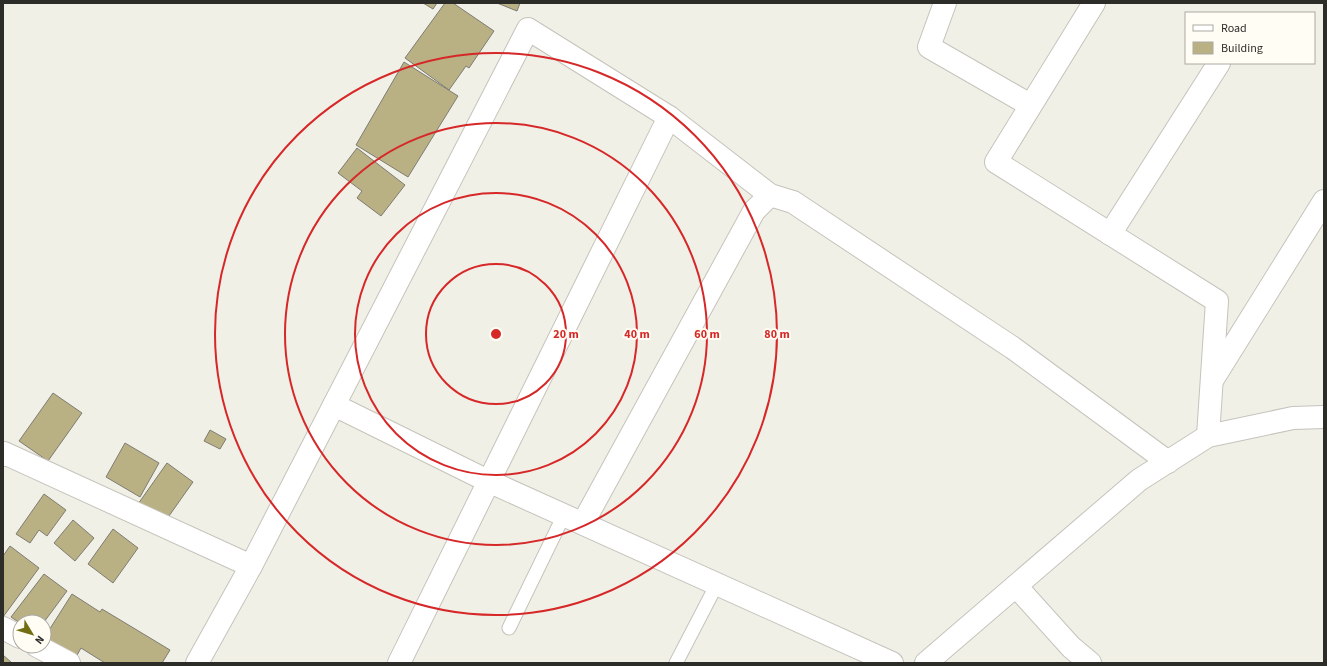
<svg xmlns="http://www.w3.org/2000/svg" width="1327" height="666" font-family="'Source Sans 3',sans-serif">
  <rect width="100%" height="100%" fill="#f1f0e7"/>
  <g fill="#b9b083" stroke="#7e7c74">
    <polygon points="423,3 437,3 433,9"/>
    <polygon points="445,3 453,3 494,31 469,68 466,66 449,90 405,58"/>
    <polygon points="497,3 520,3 517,11"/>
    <polygon points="404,62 458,96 408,177 356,145"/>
    <polygon points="357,148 405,185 381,216 357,198 362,191 338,173"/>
    <polygon points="53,393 82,413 48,461 19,441"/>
    <polygon points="210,430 226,439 220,449 204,441"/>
    <polygon points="125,443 159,463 140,497 106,477"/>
    <polygon points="167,463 193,482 164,523 138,504"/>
    <polygon points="44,494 66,510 47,536 39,530 30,543 16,534"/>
    <polygon points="73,520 94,538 75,561 54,543"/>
    <polygon points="113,529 138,548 113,583 88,564"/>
    <polygon points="10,546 39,568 3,617 3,556"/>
    <polygon points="44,574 67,591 44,622 20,623 11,617"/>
    <polygon points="72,594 100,612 102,609 170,650 162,663 105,663 81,648 76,657 44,638"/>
    <polygon points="3,655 12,663 3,663"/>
  </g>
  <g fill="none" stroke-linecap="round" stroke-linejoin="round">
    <defs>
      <g id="lane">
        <polyline points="509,628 564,515"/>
        <polyline points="676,663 717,584"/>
      </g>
      <g id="street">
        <polyline points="945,3 929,47 1030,105"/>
        <polyline points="1094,3 996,162 1217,301 1208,436"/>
        <polyline points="1110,234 1219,63"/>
        <polyline points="1213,379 1324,201"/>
        <polyline points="334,405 488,481 892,663"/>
        <polyline points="3,455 4,453 251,566 528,29 669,117 770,195 793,202 1013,348 1168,462"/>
        <polyline points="583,523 754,211 770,195"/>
        <polyline points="1016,586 1071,647 1090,663"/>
        <polyline points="3,628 20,637"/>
        <polyline points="37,646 69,663"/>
        <polyline points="197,663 251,566"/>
        <polyline points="399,663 669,117"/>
        <polyline points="926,663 1139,480 1208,436 1293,418 1324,417"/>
      </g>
    </defs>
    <use href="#lane" stroke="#c5c3bb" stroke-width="15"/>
    <use href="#street" stroke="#c5c3bb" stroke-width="24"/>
    <use href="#lane" stroke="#fff" stroke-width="13"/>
    <use href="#street" stroke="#fff" stroke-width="22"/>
  </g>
  <g fill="none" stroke="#d62828" stroke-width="2">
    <circle cx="496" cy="334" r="70"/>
    <circle cx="496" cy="334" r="141"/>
    <circle cx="496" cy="334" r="211"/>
    <circle cx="496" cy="334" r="281"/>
  </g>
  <circle cx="496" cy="334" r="6" fill="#d62828" stroke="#fffdf4" stroke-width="2"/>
  <g font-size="12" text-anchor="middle" font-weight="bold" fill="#d62828" stroke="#fffdf4" stroke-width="4" stroke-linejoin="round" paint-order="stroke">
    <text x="566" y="338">20 m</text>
    <text x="637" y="338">40 m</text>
    <text x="707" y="338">60 m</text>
    <text x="777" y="338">80 m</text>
  </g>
  <rect width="1327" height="666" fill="none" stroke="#2c2c29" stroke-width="8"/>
  <rect x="1185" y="12" width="130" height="52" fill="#fffdf4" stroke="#aba9a3"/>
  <rect x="1193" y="25" width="20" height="6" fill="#ffffff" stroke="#aba9a3"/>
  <text x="1221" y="32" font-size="12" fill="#2c2c29">Road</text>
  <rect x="1193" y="42" width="20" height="12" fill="#b9b083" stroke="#aba9a3"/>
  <text x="1221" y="52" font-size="12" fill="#2c2c29">Building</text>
  <g transform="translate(32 634) rotate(128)"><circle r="19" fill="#fffdf4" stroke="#aba9a3"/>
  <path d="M0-3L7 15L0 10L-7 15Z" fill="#716f11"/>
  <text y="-6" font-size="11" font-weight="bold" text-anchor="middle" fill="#2c2c29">N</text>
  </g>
</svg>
